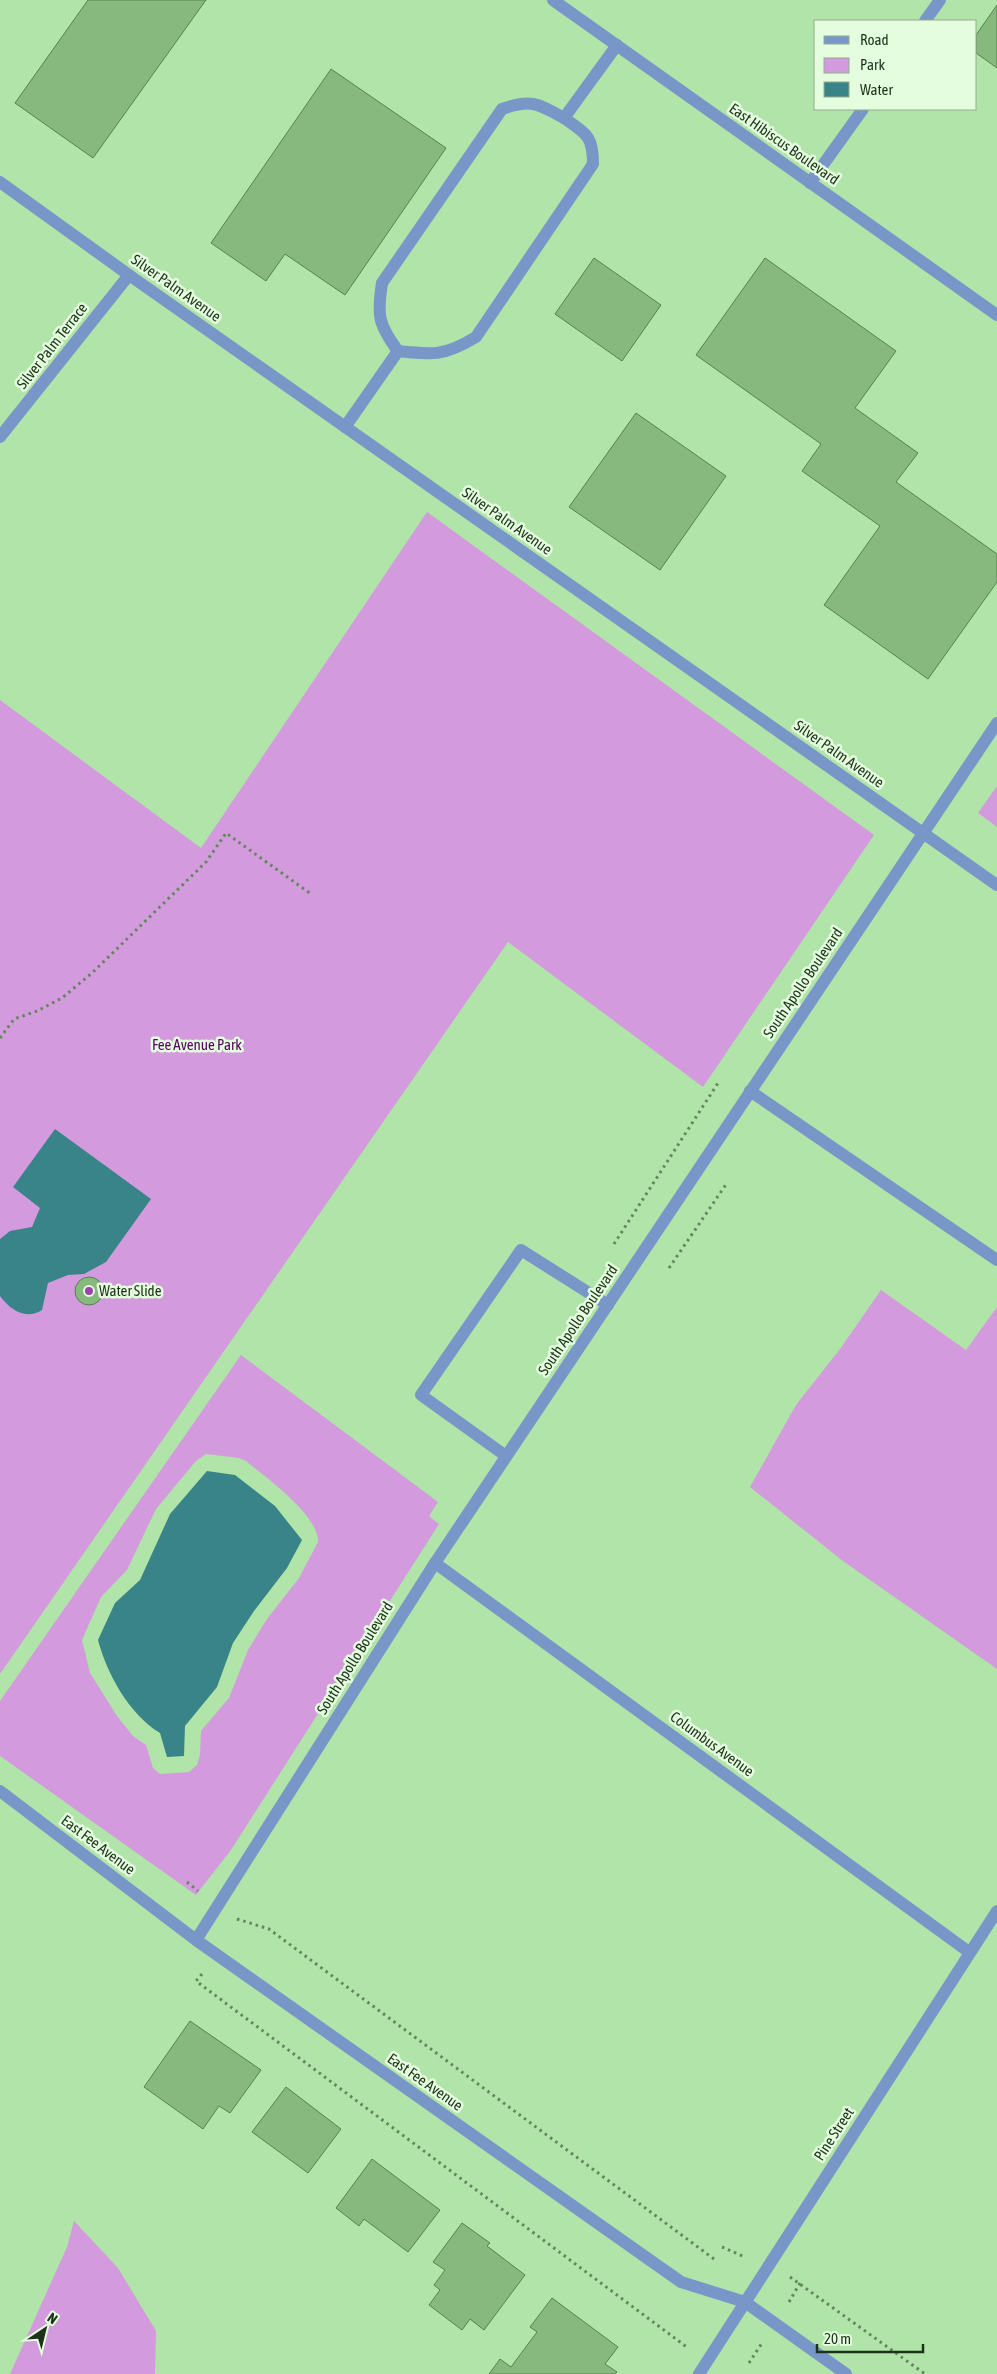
<svg xmlns="http://www.w3.org/2000/svg" width="997" height="2374" font-family="'Asap Condensed',sans-serif">
  <rect width="100%" height="100%" fill="#b0e4a8"/>
  <g fill="#d39bdd" fill-rule="evenodd">
    <polygon points="427,512 874,835 703,1087 508,942 0,1674 0,700 201,848"/>
    <polygon points="997,786 997,827 978,813"/>
    <polygon points="881,1290 966,1350 997,1307 997,1669 843,1561 750,1487 796,1405 840,1349"/>
    <path d="M 241,1355 L 438,1502 L 429,1516 L 439,1524 L 231,1850 L 196,1895 L 0,1756 L 0,1701 ZM 206,1454 L 239,1458 L 246,1461 C 265,1477 319,1515 318,1542 L 299,1578 L 267,1619 L 248,1650 L 229,1698 L 201,1731 L 200,1755 L 197,1765 L 189,1772 L 160,1774 L 153,1768 L 146,1745 L 133,1736 L 117,1716 L 90,1673 L 82,1640 L 101,1597 L 127,1570 L 156,1509 L 196,1461 Z"/>
    <polygon points="74,2221 118,2268 156,2331 155,2374 10,2374 67,2247"/>
  </g>
  <g fill="#398489">
    <path d="M 55,1129 L 151,1199 L 106,1262 L 84,1274 L 68,1275 L 48,1283 L 42,1310 C 26,1320 11,1311 0,1296 L 0,1239 L 10,1231 L 32,1227 L 40,1208 L 13,1187 Z"/>
    <path d="M 207,1471 L 235,1475 L 275,1506 L 302,1540 L 287,1568 L 254,1611 L 233,1643 L 217,1687 L 185,1726 L 184,1756 L 167,1757 L 160,1733 C 129,1714 107,1674 98,1640 L 115,1603 L 140,1580 L 170,1514 Z"/>
  </g>
  <g fill="#87b87e" stroke="#54844d">
    <polygon points="88,0 206,0 93,158 15,103"/>
    <polygon points="997,5 997,68 976,53 976,35"/>
    <polygon points="331,69 446,148 345,295 285,254 266,281 211,243"/>
    <polygon points="594,258 661,305 622,361 555,314"/>
    <polygon points="765,258 896,351 855,408 918,453 896,482 997,554 997,582 928,679 824,605 880,526 802,471 821,444 696,355"/>
    <polygon points="636,413 726,476 660,570 569,507"/>
    <circle cx="89" cy="1291" r="14"/>
    <polygon points="190,2021 261,2070 230,2113 219,2106 203,2129 144,2087"/>
    <polygon points="286,2087 341,2129 308,2173 252,2132"/>
    <polygon points="372,2159 440,2210 408,2252 364,2219 359,2226 336,2208"/>
    <polygon points="462,2223 490,2243 487,2246 525,2275 484,2330 470,2319 462,2330 429,2305 440,2290 434,2285 445,2270 433,2262"/>
    <polygon points="552,2298 618,2347 605,2364 617,2372 615,2374 489,2374 500,2359 511,2367 537,2332 530,2327"/>
  </g>
  <g fill="none" stroke-linecap="round" stroke-linejoin="round">
    <g stroke="#63865e" stroke-width="3" stroke-dasharray="2.5 4" stroke-linecap="butt">
      <polyline points="0,1038 14,1019 37,1011 62,998 92,973 206,862 226,833 311,894"/>
      <polyline points="614,1244 718,1083"/>
      <polyline points="669,1268 727,1183"/>
      <polyline points="187,1882 198,1891"/>
      <polyline points="237,1919 269,1929 714,2259"/>
      <polyline points="202,1974 196,1981 688,2348"/>
      <polyline points="722,2247 745,2257"/>
      <polyline points="790,2277 925,2374"/>
      <polyline points="789,2302 800,2283"/>
      <polyline points="749,2363 762,2343"/>
    </g>
    <g stroke="#7996c9" stroke-width="12">
      <polyline points="925,21 940,0"/>
      <polyline points="810,183 863,109"/>
      <path d="M 398,351 C 378,324 377,315 382,283 L 502,109 C 531,99 537,103 564,118"/>
      <path d="M 345,427 L 398,351 C 433,355 445,356 476,337 L 593,164 C 593,135 586,134 564,118 L 617,45"/>
      <polyline points="750,1091 997,1260"/>
      <polyline points="506,1456 421,1395 521,1250 608,1305"/>
    </g>
    <g stroke="#7996c9" stroke-width="12">
      <polyline points="0,182 129,275 997,885"/>
      <polyline points="0,437 129,275"/>
      <polyline points="435,1563 969,1952"/>
      <polyline points="699,2374 997,1911"/>
    </g>
    <g stroke="#7996c9" stroke-width="12">
      <polyline points="553,0 997,315"/>
      <polyline points="0,1791 196,1940 681,2282 745,2302 846,2374"/>
      <polyline points="196,1940 435,1563 997,723"/>
    </g>
  </g>
  <circle fill="#9c42ad" stroke="#e3fdde" stroke-width="2" cx="89" cy="1291" r="5"/>
  <g text-anchor="middle" stroke-width="5" stroke-linejoin="round" paint-order="stroke">
    <g font-size="15" fill="#1e321b" stroke="#e3fdde">
      <text transform="translate(784 144) rotate(35)" y="5">East Hibiscus Boulevard</text>
      <text transform="translate(176 288) rotate(35)" y="5">Silver Palm Avenue</text>
      <text transform="translate(52 346) rotate(-52)" y="5">Silver Palm Terrace</text>
      <text transform="translate(507 521) rotate(35)" y="5">Silver Palm Avenue</text>
      <text transform="translate(839 754) rotate(35)" y="5">Silver Palm Avenue</text>
      <text transform="translate(803 983) rotate(-56)" y="5">South Apollo Boulevard</text>
      <text transform="translate(578 1320) rotate(-56)" y="5">South Apollo Boulevard</text>
      <text transform="translate(355 1658) rotate(-58)" y="5">South Apollo Boulevard</text>
      <text transform="translate(712 1744) rotate(36)" y="5">Columbus Avenue</text>
      <text transform="translate(98 1845) rotate(37)" y="5">East Fee Avenue</text>
      <text transform="translate(425 2082) rotate(35)" y="5">East Fee Avenue</text>
      <text transform="translate(834 2134) rotate(-57)" y="5">Pine Street</text>
    </g>
    <g font-size="15" fill="#530061" stroke="#e3fdde">
      <text x="197" y="1050">Fee Avenue Park</text>
    </g>
    <g font-size="15" fill="#1e321b" stroke="#e3fdde" text-anchor="start">
      <text x="99" y="1296">Water Slide</text>
    </g>
  </g>
  <rect x="814" y="20" width="162" height="90" fill="#e3fdde" stroke="#94ac90"/>
  <rect x="824" y="36" width="25" height="8" fill="#7996c9" stroke="#94ac90"/>
  <text x="860" y="45" font-size="15" fill="#1e321b">Road</text>
  <rect x="824" y="58" width="25" height="15" fill="#d39bdd" stroke="#94ac90"/>
  <text x="860" y="70" font-size="15" fill="#1e321b">Park</text>
  <rect x="824" y="82" width="25" height="15" fill="#398489" stroke="#94ac90"/>
  <text x="860" y="95" font-size="15" fill="#1e321b">Water</text>
  <g transform="translate(45 2329) rotate(35)" stroke="#e3fdde" stroke-width="4" paint-order="stroke">
  <path d="M0-4L9 19L0 12L-9 19Z" fill="#1e321b"/>
  <text y="-8" font-size="14" font-weight="bold" text-anchor="middle" fill="#1e321b">N</text>
  </g>
  <path d="M817 2344v8h106v-8" fill="none" stroke="#1e321b" stroke-width="2.5"/>
  <text x="824" y="2344" font-size="15" fill="#1e321b" stroke="#e3fdde" stroke-width="4" paint-order="stroke">20 m</text>
</svg>
